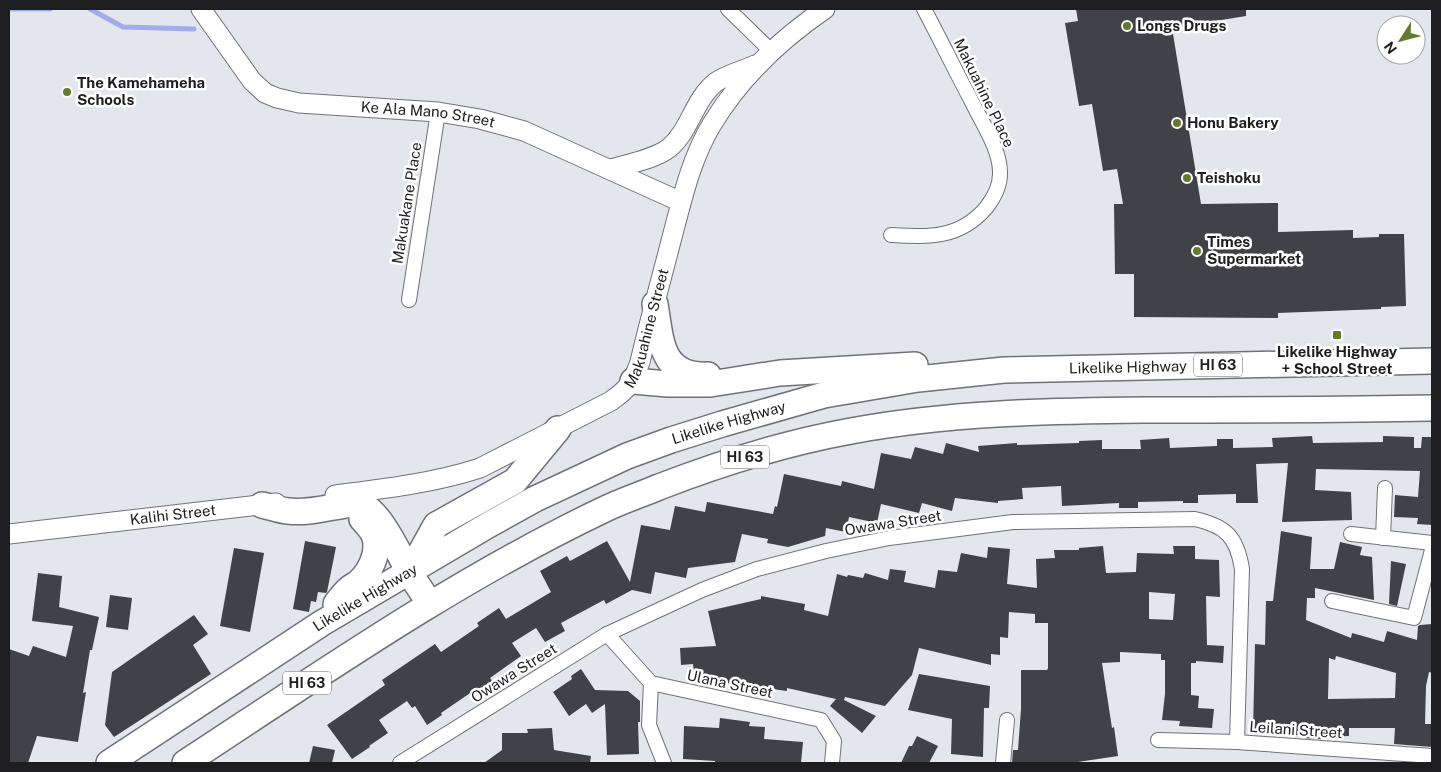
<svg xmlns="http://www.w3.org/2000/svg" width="1441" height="772" font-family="'Public Sans',sans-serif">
  <rect width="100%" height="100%" fill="#e4e6ed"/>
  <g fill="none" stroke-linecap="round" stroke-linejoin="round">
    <g stroke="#a0ade9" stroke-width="5">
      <polyline points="9,9 50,9"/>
      <polyline points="90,9 123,27 194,29"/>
    </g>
  </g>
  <g fill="#414248" fill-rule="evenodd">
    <polygon points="1076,9 1246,9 1246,16 1172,28 1201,204 1278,203 1278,232 1353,230 1353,238 1379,237 1379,234 1404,234 1406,306 1381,307 1381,309 1278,313 1278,318 1134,317 1134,274 1115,274 1114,204 1123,204 1117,169 1103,171 1092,104 1079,106 1065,23 1078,21"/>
    <polygon points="1312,436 1313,443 1383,442 1383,436 1414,437 1414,448 1421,448 1422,437 1432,437 1432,525 1417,524 1418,518 1394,517 1395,495 1418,497 1420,471 1316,469 1315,490 1351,492 1352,520 1282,522 1288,463 1256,464 1258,503 1236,503 1236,494 1198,495 1198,503 1183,503 1183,501 1138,502 1138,508 1119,508 1119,503 1062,506 1061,486 1022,488 1023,499 998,501 998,503 955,498 952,511 922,503 919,513 881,504 877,523 849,517 846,532 826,528 825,536 788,547 767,543 768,539 742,534 735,562 688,568 686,578 655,572 651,594 632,590 606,604 604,600 561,623 565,631 545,642 536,628 512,643 521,656 490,678 493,682 478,692 476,689 441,713 442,715 427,725 415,706 412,708 407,701 379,720 388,733 369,746 370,747 352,759 327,725 385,685 382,680 435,644 441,652 479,626 477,623 499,608 506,619 551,592 540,571 567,556 570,561 607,541 630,582 641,525 670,530 675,506 705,512 707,502 773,514 775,506 777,507 784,474 841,486 842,481 874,489 881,453 911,459 915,447 943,454 946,443 979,452 978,446 1017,443 1017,445 1079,443 1079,441 1102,440 1102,449 1141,449 1140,440 1169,438 1170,448 1217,446 1217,439 1233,439 1233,448 1273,447 1272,438"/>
    <path d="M 1281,531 L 1312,537 L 1310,569 L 1334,569 L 1340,542 L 1362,547 L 1360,555 L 1372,557 L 1374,600 L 1315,588 L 1315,598 L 1307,598 L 1306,620 L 1351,638 L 1352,633 L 1384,642 L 1387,631 L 1417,640 L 1418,626 L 1420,625 L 1432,624 L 1432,673 L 1429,672 L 1426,686 L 1425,724 L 1432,724 L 1432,747 L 1394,744 L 1395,728 L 1349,728 L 1349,736 L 1321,737 L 1321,739 L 1302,738 L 1302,735 L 1275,735 L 1275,731 L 1253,731 L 1255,644 L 1265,645 L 1266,601 L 1273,601 ZM 1336,656 L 1396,673 L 1395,698 L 1328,699 L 1329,658 L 1335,660 Z"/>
    <polygon points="305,541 336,547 327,592 326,593 318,592 316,602 311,601 309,612 293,609"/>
    <path d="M 1103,546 L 1106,573 L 1136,572 L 1137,553 L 1174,554 L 1173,546 L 1195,546 L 1195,559 L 1219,560 L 1220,597 L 1206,596 L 1207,645 L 1224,646 L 1223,663 L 1196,661 L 1196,663 L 1191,663 L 1191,695 L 1199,696 L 1198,708 L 1214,709 L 1212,728 L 1179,726 L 1180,721 L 1162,720 L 1165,694 L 1165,660 L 1161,660 L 1161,654 L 1120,652 L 1120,662 L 1102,663 L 1112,728 L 1114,727 L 1118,756 L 1071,763 L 1012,763 L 1013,750 L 1018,750 L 1021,709 L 1021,670 L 1047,670 L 1048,668 L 1048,623 L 1035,623 L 1035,614 L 1009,612 L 1008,638 L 1000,637 L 1000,655 L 991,654 L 991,665 L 919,648 L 912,675 L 885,706 L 845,697 L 844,700 L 876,716 L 862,733 L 830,706 L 836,699 L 787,688 L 787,691 L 765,688 L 765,689 L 750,685 L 715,682 L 715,677 L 694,675 L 693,664 L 681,665 L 680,648 L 716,646 L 708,611 L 761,599 L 761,596 L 805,604 L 804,610 L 828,616 L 837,574 L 847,577 L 848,575 L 863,578 L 865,573 L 888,580 L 890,569 L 906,571 L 904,582 L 935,588 L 938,570 L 957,572 L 961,553 L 987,558 L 988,547 L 1010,549 L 1007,584 L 1037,588 L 1036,559 L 1055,558 L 1054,550 L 1079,550 L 1079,548 ZM 1149,592 L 1175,594 L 1173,620 L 1149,619 Z"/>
    <polygon points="234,548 264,553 250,632 220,626"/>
    <polygon points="1391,561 1406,564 1397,606 1389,604"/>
    <polygon points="38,573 62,576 59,607 99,617 92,650 90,650 83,693 86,692 78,742 37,736 28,763 9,763 9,649 29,656 33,646 66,657 73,626 32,621"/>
    <polygon points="110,595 132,598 128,630 106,627"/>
    <polygon points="194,615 208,634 193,645 211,674 114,737 105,725 112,672"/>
    <polygon points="581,669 595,690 628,691 640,701 640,722 638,722 639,754 607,755 605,704 592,713 586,704 569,716 553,692 572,679 571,676"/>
    <polygon points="919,674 990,686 989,708 984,708 983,757 951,754 952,719 908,710"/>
    <polygon points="720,718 750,722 749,726 765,727 764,739 803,742 801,763 745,762 744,763 715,763 715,761 683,759 684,726 719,728"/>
    <polygon points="552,728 554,750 591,756 590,763 484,763 502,750 502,733 528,733 527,729"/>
    <polygon points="917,736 938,746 929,763 901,763 909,746 912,746"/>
    <polygon points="313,746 335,750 332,763 309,763"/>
  </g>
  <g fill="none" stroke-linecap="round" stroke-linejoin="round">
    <defs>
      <g id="street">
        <polyline points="728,9 771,51"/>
        <path d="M 891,235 C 929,237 959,239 986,208 C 993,199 1000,186 1000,174 C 1001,150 981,121 971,100 C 955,70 940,39 924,9"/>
        <polyline points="409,300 438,112"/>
        <polyline points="1351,534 1432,543"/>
        <polyline points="1383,538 1385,488"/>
        <polyline points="1332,601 1414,618 1432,550"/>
        <polyline points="607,634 651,683 821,720 834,741 832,763"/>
        <polyline points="651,683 649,725 664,763"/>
        <polyline points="1158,740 1237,742 1432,756"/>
        <path d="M 400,763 L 607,634 L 702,590 L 757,569 L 826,551 L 889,538 L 1013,522 L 1195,519 C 1226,526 1237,537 1242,569 L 1237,742"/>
        <polyline points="1003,763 1007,720"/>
      </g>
      <g id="secondary">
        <path id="s1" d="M 201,9 L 252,81 L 265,93 L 277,98 L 299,103 L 438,112 L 480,119 L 524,131 L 681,202"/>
        <path d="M 611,169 C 628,164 655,159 669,148 C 690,131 694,99 716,82 C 726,75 744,70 755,65"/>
        <path id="s2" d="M 335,495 C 384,489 434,483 480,468 L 611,401 C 629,388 632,384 640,362 C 649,323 660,284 670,245 C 681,204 690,160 712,124 C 740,78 781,39 825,9"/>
        <path id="s3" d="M 9,534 L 276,503"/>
      </g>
      <g id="highway">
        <path d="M 655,304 C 661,339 660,378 708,375"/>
        <polyline points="633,381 668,384 710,384 780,373 915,365"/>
        <path d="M 262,505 C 271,507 279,510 288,511 C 311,514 334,505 357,504 C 377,504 400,556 409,572 C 416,583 423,593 430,604"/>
        <polyline points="411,570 436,525 515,481 558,429"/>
        <path d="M 336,604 C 340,599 344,593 349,589 C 352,586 356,585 359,582 C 370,572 379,554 375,538 C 373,530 367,525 362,519"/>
        <path id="s4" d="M 109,763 L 322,623 L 490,524 L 535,499 L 627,456 L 671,440 L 722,424 L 824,395 L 918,379 L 1004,370 L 1432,361"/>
        <path d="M 185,763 C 321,674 456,580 603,510 C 621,501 640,495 659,487 C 721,463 785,443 851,431 C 948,413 1046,411 1144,410 C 1240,410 1336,410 1432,408"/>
      </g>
    </defs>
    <use href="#street" stroke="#717279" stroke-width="16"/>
    <use href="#secondary" stroke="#717279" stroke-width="21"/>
    <use href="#highway" stroke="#717279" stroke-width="28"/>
    <use href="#street" stroke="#fff" stroke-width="14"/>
    <use href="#secondary" stroke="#fff" stroke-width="19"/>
    <use href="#highway" stroke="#fff" stroke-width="25"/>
  </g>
  <g fill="#627a2d" stroke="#fff" stroke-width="2">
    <circle cx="1127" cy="26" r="5"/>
    <circle cx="67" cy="92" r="5"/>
    <circle cx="1177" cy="123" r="5"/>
    <circle cx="1187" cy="178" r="5"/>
    <circle cx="1197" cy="251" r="5"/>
    <rect x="1332" y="330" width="10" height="10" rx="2.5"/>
  </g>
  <g text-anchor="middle" stroke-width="5" stroke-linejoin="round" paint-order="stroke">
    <g fill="#fff" stroke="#626264" stroke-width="1">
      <rect x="1194" y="353.5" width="48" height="23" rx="4"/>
      <rect x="721" y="445.5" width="48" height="23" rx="4"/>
      <rect x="283" y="671.5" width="48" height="23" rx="4"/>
    </g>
    <g font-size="14" font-weight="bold" fill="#1e1e21">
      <text x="1218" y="370">HI 63</text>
      <text x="745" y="462">HI 63</text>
      <text x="307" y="688">HI 63</text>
    </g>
    <g font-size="15" font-weight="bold" fill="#1e1e21" stroke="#fff" text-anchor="start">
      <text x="1137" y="31">Longs Drugs</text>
      <text x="77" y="88">The Kamehameha<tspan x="77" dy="17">Schools</tspan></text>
      <text x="1187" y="128">Honu Bakery</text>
      <text x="1197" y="183">Teishoku</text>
      <text x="1207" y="247">Times<tspan x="1207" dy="17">Supermarket</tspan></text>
      <text x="1337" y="357" text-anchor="middle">Likelike Highway<tspan x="1337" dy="17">+ School Street</tspan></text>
    </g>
    <g font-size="15" fill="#1e1e21" stroke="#fff">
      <text transform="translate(984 93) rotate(64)" y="5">Makuahine Place</text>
      <text dy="5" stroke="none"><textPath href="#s1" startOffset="271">Ke Ala Mano Street</textPath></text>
      <text transform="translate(407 203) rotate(-81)" y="5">Makuakane Place</text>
      <text dy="5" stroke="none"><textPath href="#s2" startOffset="379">Makuahine Street</textPath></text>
      <text dy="5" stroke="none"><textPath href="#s4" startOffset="1115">Likelike Highway</textPath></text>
      <text dy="5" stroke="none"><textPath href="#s4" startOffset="710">Likelike Highway</textPath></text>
      <text dy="5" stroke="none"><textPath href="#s3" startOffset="165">Kalihi Street</textPath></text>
      <text transform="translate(893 523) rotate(-9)" y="5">Owawa Street</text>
      <text dy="5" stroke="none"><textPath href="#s4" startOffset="305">Likelike Highway</textPath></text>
      <text transform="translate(514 673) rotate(-32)" y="5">Owawa Street</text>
      <text transform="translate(730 684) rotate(12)" y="5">Ulana Street</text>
      <text transform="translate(1296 730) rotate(4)" y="5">Leilani Street</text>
    </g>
  </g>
  <rect width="1441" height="772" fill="none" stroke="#1e1e21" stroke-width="20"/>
  <g transform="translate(1401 40) rotate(234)"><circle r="24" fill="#ffffff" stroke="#a5a5a6"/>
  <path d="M0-4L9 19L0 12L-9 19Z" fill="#627a2d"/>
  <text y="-8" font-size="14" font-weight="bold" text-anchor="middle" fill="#1e1e21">N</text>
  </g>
</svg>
